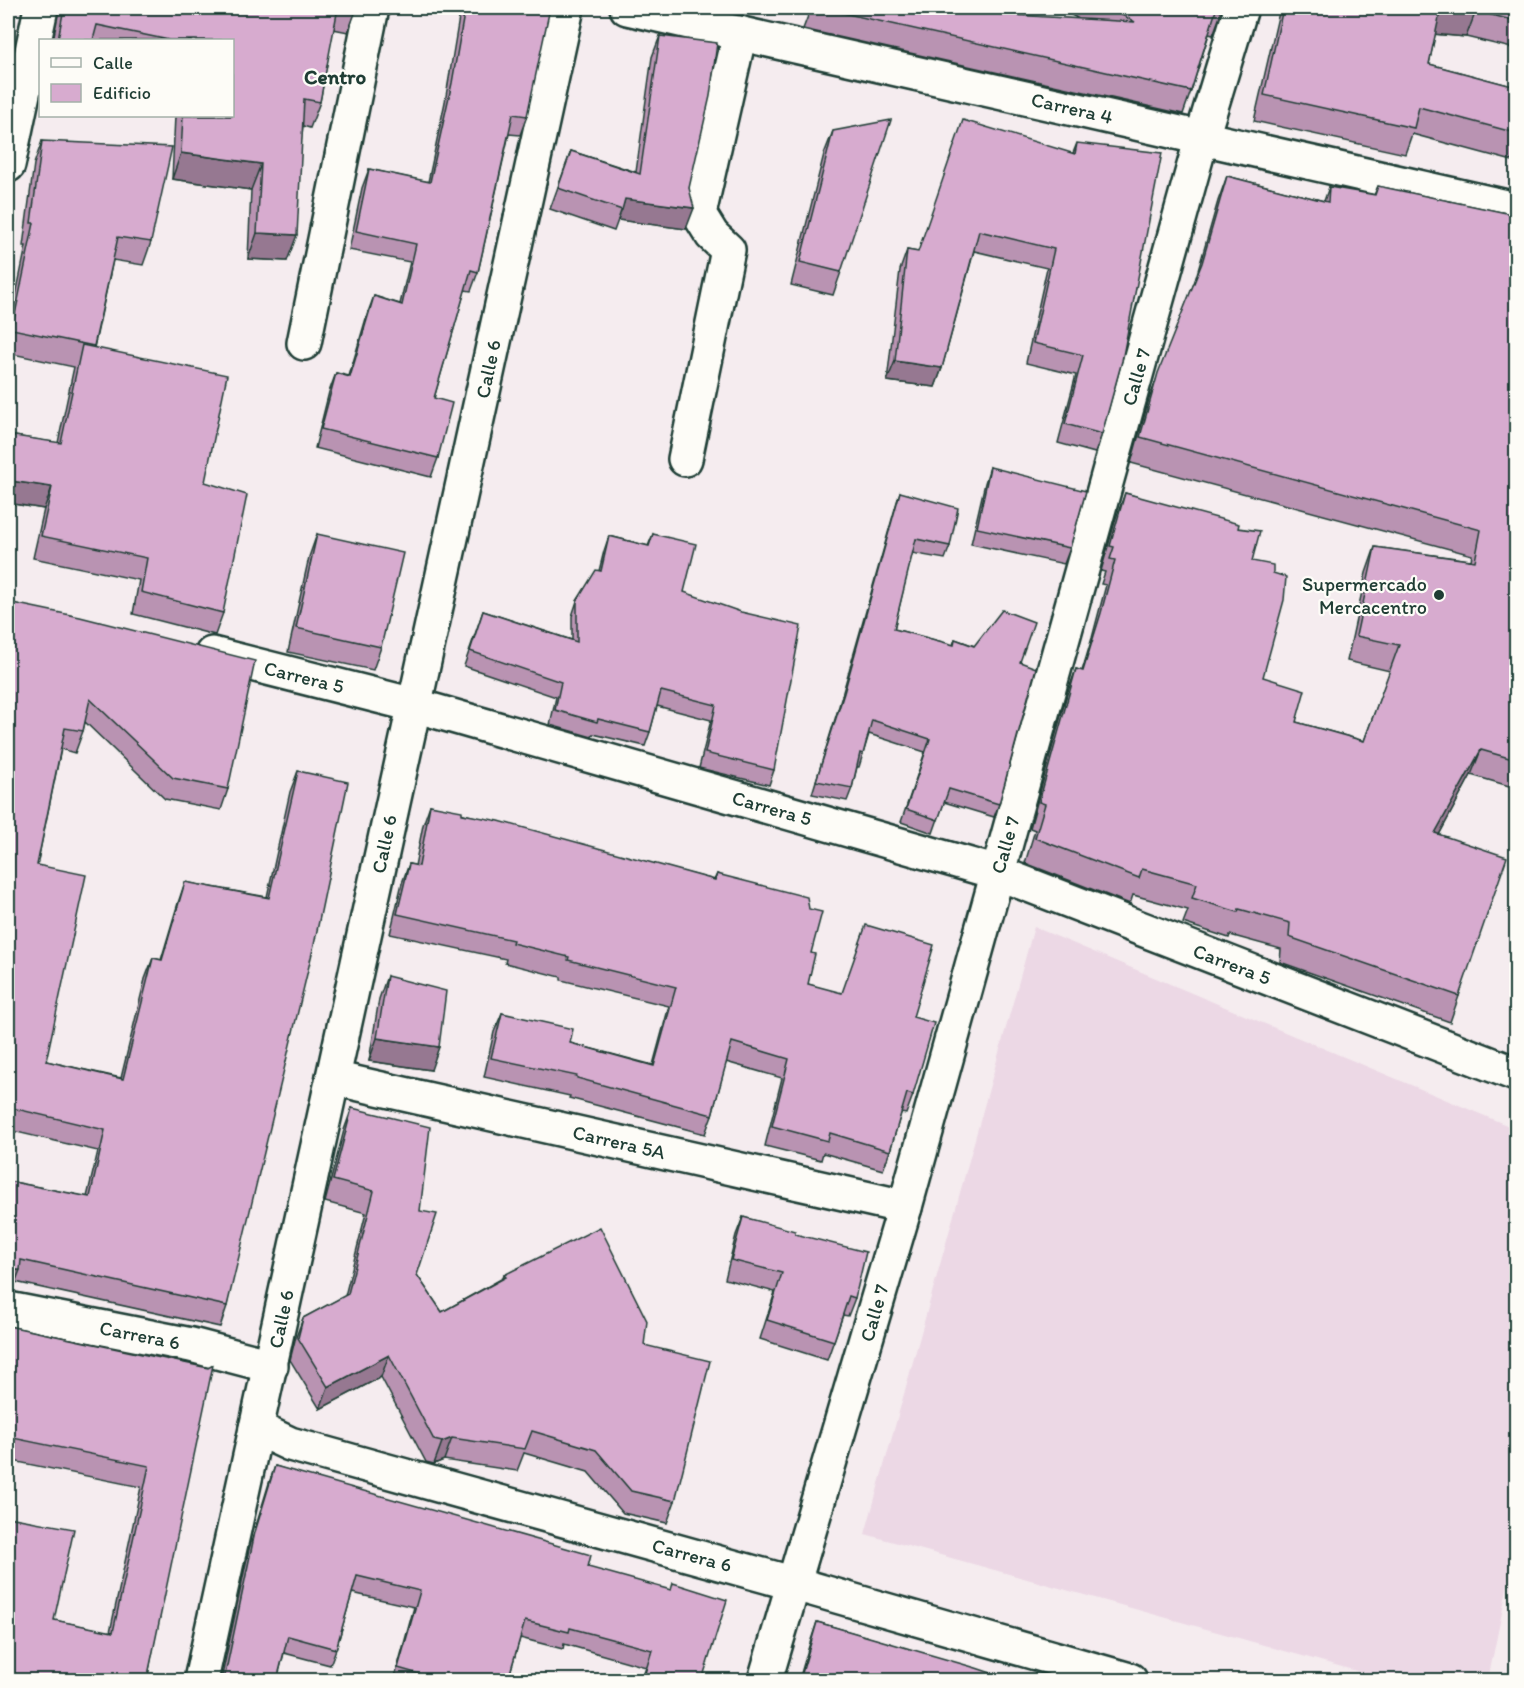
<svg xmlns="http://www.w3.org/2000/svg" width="1524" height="1688" font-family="Itim,sans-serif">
  <rect width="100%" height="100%" fill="#f5ecef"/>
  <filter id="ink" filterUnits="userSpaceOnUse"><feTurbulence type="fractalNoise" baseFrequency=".0167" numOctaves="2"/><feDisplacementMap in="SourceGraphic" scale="12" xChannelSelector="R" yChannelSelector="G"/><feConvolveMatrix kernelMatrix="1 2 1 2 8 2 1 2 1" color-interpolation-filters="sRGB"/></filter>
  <g filter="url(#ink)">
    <polygon fill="#ecd8e5" points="1034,927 1516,1129 1516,1545 1488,1680 1389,1680 865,1534"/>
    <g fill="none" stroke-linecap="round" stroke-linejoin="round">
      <defs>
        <g id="minor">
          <polyline points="627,8 1516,209"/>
          <polyline points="8,165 41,8"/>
          <polyline points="304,343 372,8"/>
          <polyline points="685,459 728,250 712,235 699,214 740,33"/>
          <polyline points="333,1078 905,1207"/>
          <polyline points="8,1309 191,1345 271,1366"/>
          <polyline points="256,1428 290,1444 795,1584 1130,1680"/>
          <polyline points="201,1680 567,8"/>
          <polyline points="765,1680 905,1207 1202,137 1241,8"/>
        </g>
        <polyline id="major" points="212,654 414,705 998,873 1516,1074"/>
      </defs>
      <use href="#minor" stroke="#1f3d34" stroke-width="38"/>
      <use href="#major" stroke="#1f3d34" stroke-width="38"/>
      <use href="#minor" stroke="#fdfcf7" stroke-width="33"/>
      <use href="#major" stroke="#fdfcf7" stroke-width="33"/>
    </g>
    <g fill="#b993b2" stroke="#1f3d34" stroke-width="1.5">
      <polygon points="59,8 357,8 348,32 333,29 320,102 310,128 303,126 287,261 248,259 251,190 172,179 175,116 232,116 232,40 53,40 59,11"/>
      <polygon points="463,8 516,8 527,116 520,135 509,134 478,272 471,291 465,290 434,398 438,458 431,477 315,448 329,392 336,373 349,376 367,315 374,296 400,304 410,262 349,250 362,188 369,169 428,182 445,102 459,18"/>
      <polygon points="811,8 961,8 959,12 1079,19 1058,8 1223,8 1213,35 1209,34 1191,91 1183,114 803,29"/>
      <polygon points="1280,8 1516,8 1516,49 1466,37 1435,34 1429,64 1516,87 1516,162 1412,134 1405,154 1254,121"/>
      <polygon points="660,36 689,188 686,229 618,220 614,231 550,209 571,151 636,172 652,57"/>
      <polygon points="833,131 841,272 833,295 791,285 824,154"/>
      <polygon points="42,141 151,242 143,265 113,260 94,348 205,482 223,613 215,635 133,614 139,580 33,558 44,509 8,503 8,435 58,443 74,367 8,353 8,334 26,246 23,246 34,164"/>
      <polygon points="1077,143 1102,434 1095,453 1058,443 1076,375 1026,363 1047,268 974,251 942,368 935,387 887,381 900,270 907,250 918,252 1073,153"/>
      <polygon points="1227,176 1324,201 1329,187 1374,195 1378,186 1516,215 1516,788 1471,775 1439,835 1459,996 1450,1022 1280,962 1281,949 1230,935 1229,938 1183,923 1188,910 1133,895 1130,904 1025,863 1035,830 1030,828 1067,694 1076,669 1082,671 1092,638 1106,585 1101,584 1105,572 1101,571 1116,518 1125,493 1238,528 1252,561 1263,677 1296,722 1364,741 1390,671 1347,661 1366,573 1375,547 1471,560 1472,555 1131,463 1149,399 1195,281 1218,201"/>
      <polygon points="990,467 1070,548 1064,564 971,544 985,483"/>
      <polygon points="900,492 950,546 945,559 912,553 894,629 953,645 955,639 1020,662 999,804 994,817 944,802 933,833 901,822 925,752 869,734 859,767 857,767 852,788 847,801 812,794 839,706 896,505"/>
      <polygon points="317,534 381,647 373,670 288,652 309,557"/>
      <polygon points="653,534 684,592 774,770 769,785 699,768 711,720 657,706 650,732 645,746 593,734 592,737 550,725 556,697 464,666 483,611 572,640 572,616 577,601 599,571 604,551 609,536 648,546"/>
      <polygon points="8,602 228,789 221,810 165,799 85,722 83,731 75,753 61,749 37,865 46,1061 121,1078 145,979 153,958 161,960 178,903 185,882 267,897 290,792 298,771 227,1306 220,1327 15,1282 12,1291 8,1291 8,1181 87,1197 98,1151 8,1130"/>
      <polygon points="430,805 714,880 717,874 811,953 808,984 913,1017 913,1095 906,1114 901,1113 890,1151 883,1170 823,1153 821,1160 765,1146 782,1078 726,1062 712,1115 705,1134 569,1098 570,1096 484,1077 494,1032 502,1013 570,1043 653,1065 669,1006 561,980 561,977 505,963 506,959 390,934 402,883 409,864 415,866 423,825"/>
      <polygon points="387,976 431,1070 369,1061 379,999"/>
      <polygon points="1516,1039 1516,1048 1514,1047"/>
      <polygon points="352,1108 420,1211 417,1275 442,1312 503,1278 504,1275 644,1345 675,1501 667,1523 623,1513 588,1472 524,1453 517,1471 444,1460 434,1464 426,1462 381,1377 320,1409 290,1360 295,1340 303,1318 345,1296 366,1213 325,1202 344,1130"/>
      <polygon points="743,1217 795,1234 855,1298 848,1316 843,1315 827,1360 760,1339 775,1292 725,1279 736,1235"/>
      <polygon points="8,1304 8,1326 208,1368 147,1680 54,1620 110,1632 141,1487 8,1460"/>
      <polygon points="275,1466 588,1567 702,1680 642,1680 646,1667 564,1644 563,1649 520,1638 508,1680 394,1680 414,1607 352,1593 336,1649 330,1665 284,1653 277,1680 221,1680 249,1549 269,1483"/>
      <polygon points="817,1622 1012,1680 799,1680 809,1646"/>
    </g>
    <g fill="#967891" stroke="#1f3d34" stroke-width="1.5">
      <polygon points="1441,8 1476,11 1466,37 1432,34"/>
      <polygon points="181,153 261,164 251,190 172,179"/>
      <polygon points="625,199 694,208 686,229 618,220"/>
      <polygon points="257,233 297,235 287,261 248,259"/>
      <polygon points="895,361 942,368 935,387 887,381"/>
      <polygon points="8,465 14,466 8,483"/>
      <polygon points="11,481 52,487 44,509 8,503 8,491"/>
      <polygon points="1481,750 1471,775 1426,859 1435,833"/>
      <polygon points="377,1038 439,1047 431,1070 369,1061"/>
      <polygon points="9,1270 20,1270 12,1291 8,1291 8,1272"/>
      <polygon points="389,1355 381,1377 320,1409 328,1387"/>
      <polygon points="452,1438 444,1460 434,1464 442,1442"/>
    </g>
    <g fill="#d7abcf" stroke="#1f3d34" stroke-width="1.5">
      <polygon points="64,8 338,8 320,102 304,99 297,235 257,233 261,164 181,153 183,116 232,116 232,40 169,40 97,25 93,40 58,39"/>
      <polygon points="465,8 516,8 549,13 527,116 513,114 478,272 471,270 434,398 452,403 438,458 321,429 336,373 350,377 374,296 402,305 416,244 356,231 369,169 430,182 452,83"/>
      <polygon points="821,8 961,8 959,12 1135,22 1109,8 1223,8 1222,12 1216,10 1191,91"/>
      <polygon points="1283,8 1516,8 1516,21 1476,11 1441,8 1429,64 1516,87 1516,133 1419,107 1414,128 1264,95"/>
      <polygon points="660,36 717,43 710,96 689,188 694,208 625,199 622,210 558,188 571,151 640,174"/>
      <polygon points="891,120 841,272 800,262 833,131"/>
      <polygon points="963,120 1075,154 1077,143 1162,153 1122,361 1102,434 1065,424 1083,355 1033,343 1054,249 979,231 942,368 895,361 907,250 918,252"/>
      <polygon points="42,141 172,147 151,242 118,237 94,346 12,329 34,223 31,223"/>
      <polygon points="1227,176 1328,202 1329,187 1375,195 1378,186 1516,215 1516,760 1481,750 1435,833 1507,857 1459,996 1289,937 1290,923 1239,909 1238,912 1192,898 1197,884 1142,869 1139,878 1035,838 1045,804 1039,802 1076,669 1083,671 1101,613 1115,560 1110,559 1114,547 1110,546 1125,493 1239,524 1238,528 1260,531 1252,561 1273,565 1273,573 1286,577 1284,600 1263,677 1305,690 1296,722 1364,741 1399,645 1356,636 1375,547 1475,561 1481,530 1140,437 1158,373 1202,263"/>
      <polygon points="82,345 227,375 205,482 247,495 223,613 141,592 147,558 41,536 52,487 11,481 14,466 8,465 8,435 61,443"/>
      <polygon points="990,467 1086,491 1070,548 977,528"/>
      <polygon points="900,492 958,508 950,546 916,539 894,629 954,645 955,639 974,646 1002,610 1034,622 1020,662 1036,668 999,804 949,789 938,820 906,809 930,739 872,720 863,754 860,753 852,788 816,781 844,693"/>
      <polygon points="317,534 403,553 381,647 296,628"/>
      <polygon points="653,534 696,544 684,592 741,612 801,626 774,770 705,753 716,705 661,691 650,732 598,719 597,722 555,710 561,682 470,651 483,611 577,642 577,601 596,570 601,571 609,536 649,546"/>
      <polygon points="8,602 80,617 255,661 228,789 173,778 90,699 83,731 65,728 37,865 86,875 46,1061 123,1079 153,958 162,960 185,882 269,898 298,771 348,782 314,945 227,1306 21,1260 20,1270 9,1270 8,1272 8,1181 90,1197 105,1130 8,1107"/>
      <polygon points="430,805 462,811 462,814 499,821 715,880 717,874 807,897 809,909 822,912 811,953 815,954 808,984 842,993 866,925 934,945 913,1017 934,1023 913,1095 907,1093 890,1151 830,1133 828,1141 772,1126 789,1059 732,1042 712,1115 577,1078 577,1076 491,1058 502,1013 573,1029 570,1043 654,1066 676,987 568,960 569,957 512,943 513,940 397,914 409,864 419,866"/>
      <polygon points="387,976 446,991 439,1047 377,1038"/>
      <polygon points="352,1108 430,1127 420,1211 437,1214 417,1275 442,1312 506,1277 504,1275 600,1227 647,1321 644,1345 710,1361 675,1501 631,1491 596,1450 532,1431 525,1449 452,1438 442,1442 434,1440 389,1355 328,1387 298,1338 303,1318 348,1294 374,1191 333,1180"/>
      <polygon points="743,1217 795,1231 795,1234 866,1252 855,1298 849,1296 834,1341 767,1320 782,1273 731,1260"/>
      <polygon points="8,1304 12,1306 8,1326 208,1368 213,1365 147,1680 8,1680 8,1517 74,1529 54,1620 113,1632 149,1466 8,1437"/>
      <polygon points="275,1466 591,1555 588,1567 671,1590 673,1583 727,1600 702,1680 643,1680 652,1650 570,1628 569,1632 525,1621 508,1680 437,1680 437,1679 398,1668 420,1591 357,1576 336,1649 288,1636 277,1680 224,1680 255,1532"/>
      <polygon points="817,1622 976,1668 1012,1680 800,1680"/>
    </g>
  </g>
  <circle fill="#1f3d34" stroke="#fdfcf7" stroke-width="2" cx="1439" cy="595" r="6"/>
  <g text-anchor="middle" stroke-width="4.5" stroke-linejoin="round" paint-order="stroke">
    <g font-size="20" fill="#1f3d34" stroke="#fdfcf7">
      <text transform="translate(1072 108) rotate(13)" y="7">Carrera 4</text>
      <text transform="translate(488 369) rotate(-78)" y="7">Calle 6</text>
      <text transform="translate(1136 377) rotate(-74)" y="7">Calle 7</text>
      <text transform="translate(304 677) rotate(14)" y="7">Carrera 5</text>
      <text transform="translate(772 808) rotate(16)" y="7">Carrera 5</text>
      <text transform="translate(384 844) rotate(-78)" y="7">Calle 6</text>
      <text transform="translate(1005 845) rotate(-74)" y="7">Calle 7</text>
      <text transform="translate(1232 964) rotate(21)" y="7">Carrera 5</text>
      <text transform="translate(619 1142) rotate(13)" y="7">Carrera 5A</text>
      <text transform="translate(874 1313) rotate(-74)" y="7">Calle 7</text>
      <text transform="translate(281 1319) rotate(-78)" y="7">Calle 6</text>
      <text transform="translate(140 1335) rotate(11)" y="7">Carrera 6</text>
      <text transform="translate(692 1555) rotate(15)" y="7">Carrera 6</text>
    </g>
    <g font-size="20" fill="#1f3d34" stroke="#fdfcf7" text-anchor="end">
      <text x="1427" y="591">Supermercado<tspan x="1427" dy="23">Mercacentro</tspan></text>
    </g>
    <g font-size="21" font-weight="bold" fill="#1f3d34" stroke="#fdfcf7">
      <text x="335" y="84">Centro</text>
    </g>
  </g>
  <rect width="1524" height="1688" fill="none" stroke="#fdfcf7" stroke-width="30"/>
  <rect x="15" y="15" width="1494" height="1658" fill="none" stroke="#1f3d34" stroke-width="2" filter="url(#ink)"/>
  <rect x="39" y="39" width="195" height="78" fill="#fdfcf7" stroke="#a4b0a9" stroke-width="1.5"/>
  <rect x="51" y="58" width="30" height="9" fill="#fdfcf7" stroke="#a4b0a9" stroke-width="1.5"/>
  <text x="93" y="69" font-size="18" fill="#1f3d34">Calle</text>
  <rect x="51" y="84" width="30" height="18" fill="#d7abcf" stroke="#a4b0a9" stroke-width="1.5"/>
  <text x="93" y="99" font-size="18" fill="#1f3d34">Edificio</text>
</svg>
